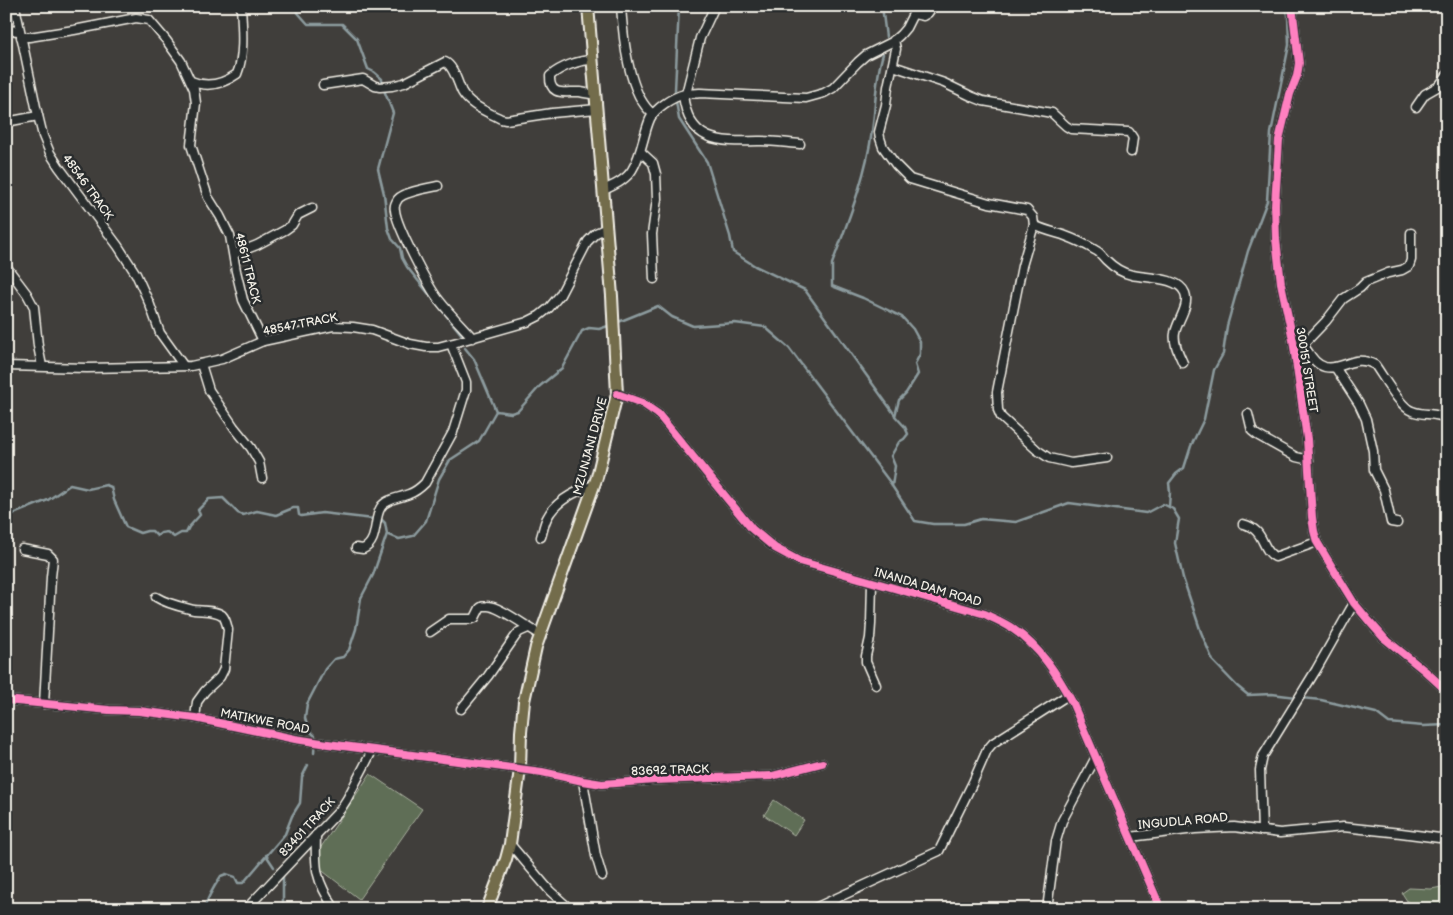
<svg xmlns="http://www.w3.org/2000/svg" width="1453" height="915" font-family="'Balsamiq Sans',sans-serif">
  <rect width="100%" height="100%" fill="#403e3b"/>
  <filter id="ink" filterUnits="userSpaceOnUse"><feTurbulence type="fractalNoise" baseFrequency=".02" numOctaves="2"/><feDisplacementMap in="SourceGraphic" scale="10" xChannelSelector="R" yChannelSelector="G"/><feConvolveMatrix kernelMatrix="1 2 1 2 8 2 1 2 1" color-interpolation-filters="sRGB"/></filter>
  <g filter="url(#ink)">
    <g fill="#5e6e56" stroke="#a9b09f">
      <polygon points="370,774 422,809 359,899 311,862"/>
      <polygon points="774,800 804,820 794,835 764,815"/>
      <polygon points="1447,886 1447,909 1412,909 1402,893 1409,888 1431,889"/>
    </g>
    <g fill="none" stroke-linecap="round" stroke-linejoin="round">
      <g stroke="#8c9b9e" stroke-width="2.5">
        <polyline points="292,6 308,24 342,24 357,39 368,69 374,72 382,79 382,83"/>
        <polyline points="882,6 886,37"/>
        <path d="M 883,54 C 875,79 876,105 872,131 C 866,177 848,221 832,264 L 832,286 L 863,298 L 902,317 L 913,329 L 920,342 L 920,354 L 915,364 L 918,374 L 906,393 L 899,400 L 895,416 L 905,427 L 908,434 L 904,439 L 899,442 L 891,456 L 895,466 L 892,486 L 915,521 L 933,524 L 964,524 L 981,519 L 1016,522 L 1069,503 L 1146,513 L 1163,504 L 1173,509 L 1179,519 L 1175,543 L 1183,578 L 1201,632 L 1213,661 L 1237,686 L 1248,695 L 1272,694 L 1296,697"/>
        <polyline points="384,90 393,113 378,169 384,194 388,228 392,239 400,248 402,258 407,267 462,335"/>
        <polyline points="675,90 679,6"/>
        <polyline points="676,101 679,119 707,162 730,236 733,252 755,266 805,290 895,415"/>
        <polyline points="616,323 658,306 672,317 693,326 735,323 765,327 789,348 892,485"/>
        <polyline points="465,348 474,359 496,411"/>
        <polyline points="1169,507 1170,492 1169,483 1176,474 1184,468 1191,446 1204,419 1214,370 1223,354 1227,326 1248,251 1267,201 1271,133 1289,45 1288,15 1286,6"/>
        <polyline points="6,517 48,500 70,485 88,489 106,485 111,487 114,500 126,527 140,533 147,531 152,531 157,536 161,533 167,532 174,537 181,533 186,533 189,527 200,515 198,510 209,499 223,498 238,513 243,515 257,511 276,515 293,508 298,508 299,515 301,516 322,513 382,520 385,523 387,534 373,575 361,598 356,629 349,650 343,657 334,659 325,669 307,704 305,718 308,729 315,736 314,753"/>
        <polyline points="387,534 399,539 413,536 426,521 439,479 450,460 479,441 496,411 511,413 518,411 540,386 562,368 582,331 589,328 599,329 611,325"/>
        <polyline points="1301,698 1321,700 1376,713 1389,723 1423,726 1447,725"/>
        <polyline points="266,855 274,867"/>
        <path d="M 204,909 C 207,899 215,885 221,876 L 226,874 L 235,877 L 238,883 L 243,883 L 285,834 L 292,816 L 300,803 L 302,777 L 308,765"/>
        <polyline points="283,909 283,875"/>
      </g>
      <defs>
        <g id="minor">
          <polyline points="15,6 36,107 43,136 50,153 59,167 118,246 136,274 150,305 160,333 183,365"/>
          <path d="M 621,6 C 623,36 628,95 653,114"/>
          <polyline points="1292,6 1299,63 1297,76 1290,94 1279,140 1275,205 1276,239 1281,283 1293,340 1307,439 1312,517 1314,531 1317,542 1338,577 1354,603 1369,621 1384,638 1425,671 1447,691"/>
          <polyline points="914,14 923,16 928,13 933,6"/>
          <polyline points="6,30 19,31"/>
          <polyline points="21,37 29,37 74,30 136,18 149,20 166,40 181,61 194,89 196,103 191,145 208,197 220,216 230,236 236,271 243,300 263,341"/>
          <polyline points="894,40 896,49 888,87 886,105 879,132 880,138 883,147 896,165 910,179 989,203 1027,210 1033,217 1034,225 1022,266 1015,301 997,392 998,410 1001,417 1037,450 1049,458 1071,463 1107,458"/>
          <path d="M 593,60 C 579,60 560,67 550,76 C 549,98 567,91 580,92 C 585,93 591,94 596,95"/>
          <polyline points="893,66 944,83 973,97 983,101 1052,113 1066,126 1071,129 1129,132 1133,138 1131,152"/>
          <path d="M 191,81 C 207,88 223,84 237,74 C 245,55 242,26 241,6"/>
          <path d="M 323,85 L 363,79 L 375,86 L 380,87 L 392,86 L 404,83 L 445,62 C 454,66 458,84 462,92 C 470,106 488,112 501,119 L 506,120 L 552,113 L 597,109"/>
          <polyline points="686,94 700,38 715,6"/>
          <path d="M 683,95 C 689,144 720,142 761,141 C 774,141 787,143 800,144"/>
          <polyline points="1416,107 1425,94 1439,86 1447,75"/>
          <polyline points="6,122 38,116"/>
          <polyline points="641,152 653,163 656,174 657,199 652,234 654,279"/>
          <path d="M 438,186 C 428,188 404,192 398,199 C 396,202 394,207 395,210 C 396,225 429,288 439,300 C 449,313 461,325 473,338"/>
          <path d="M 604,190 C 614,185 626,180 632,170 C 642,154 643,135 650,119 C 655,108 673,97 685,94 C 690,93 695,94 700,93 L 806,98 L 824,93 L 833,88 L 858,62 L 866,55 L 892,42 L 900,35 L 906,28 L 917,6"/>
          <path d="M 1034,225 C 1044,230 1053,232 1063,235 C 1074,239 1085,244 1095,250 C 1100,252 1102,256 1106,260 C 1113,267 1122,273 1132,275 C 1146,278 1179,277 1185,293 C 1190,306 1177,321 1175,333 C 1173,343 1179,354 1183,363"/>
          <polyline points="234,254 257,245 285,230 292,225 298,215 312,208"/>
          <polyline points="6,266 27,294 34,307 38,346 42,366"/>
          <path d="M 1293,340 C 1308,342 1309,363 1325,367 C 1343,371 1354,353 1375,365 C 1383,376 1400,407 1412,411 C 1423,416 1436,412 1447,419"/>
          <polyline points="1303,345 1326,321 1343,299 1360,288 1366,282 1388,273 1402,270 1409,266 1411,260 1411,233"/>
          <polyline points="201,364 209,390 234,427 251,448 259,462 262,478"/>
          <polyline points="6,366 87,368 191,366 222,359 263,341 333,326 353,327 372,330 410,344 426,347 438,347 457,342 527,322 539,316 549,308 560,295 588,241 596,233 607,228"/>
          <polyline points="1335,367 1359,404 1366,419 1373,451 1374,470 1384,490 1391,522 1397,523"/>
          <path d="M 617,394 L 642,403 L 658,414 L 752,529 L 775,548 L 799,561 L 985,614 C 994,619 1005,623 1013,629 C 1040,647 1057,674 1072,702 L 1161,909"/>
          <polyline points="1248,414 1252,431 1257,435 1296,457 1309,460"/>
          <path d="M 1243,524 C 1266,530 1260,549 1275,557 L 1317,542"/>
          <path d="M 541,537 C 543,531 544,524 547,518 C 556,500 576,491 594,485"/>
          <path d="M 356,548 L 363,549 C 379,542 373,519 381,507 C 386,499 400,498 409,494 C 415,492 420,488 425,483 L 453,432 L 466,390 L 466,382 L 451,344"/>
          <polyline points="22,549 48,554 53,559 51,577 44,704"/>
          <polyline points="872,582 871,624 870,638 866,656 866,662 876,685"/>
          <path d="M 156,597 C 167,604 182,607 194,610 C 203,611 215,610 222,615 C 226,619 227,625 228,630 L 224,669 L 220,677 L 205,691 L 197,702 L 195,718"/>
          <path d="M 430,632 L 449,619 L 472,619 L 475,618 L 480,608 C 483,606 483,606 487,606 C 498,605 528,628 540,634"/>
          <polyline points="6,700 109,710 139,711 195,718 295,739 328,744 542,772 583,781 602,784 655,780 772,776 822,763"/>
          <polyline points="461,709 488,676 515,637 519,632 528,628"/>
          <polyline points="583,781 596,856 602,876"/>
          <polyline points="1262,831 1260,770 1263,756 1316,670 1354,603"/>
          <path d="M 316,835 C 315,868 315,880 335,909"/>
          <polyline points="1130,837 1195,829 1234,827 1280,833 1343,827 1401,833 1447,839"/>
          <polyline points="510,844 550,891 570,909"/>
          <polyline points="246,909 340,810 347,799 372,751"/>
          <polyline points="813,909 939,851 973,782 987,750 993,743 1068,695"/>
          <polyline points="1047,909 1056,841 1062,821 1096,757"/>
        </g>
        <polyline id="major" points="487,909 506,859 510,844 520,769 521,732 524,701 536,647 597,477 617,394 612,296 588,6"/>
      </defs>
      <use href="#minor" stroke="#f4f1e8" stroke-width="11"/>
      <use href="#major" stroke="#f4f1e8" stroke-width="14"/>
      <use href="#minor" stroke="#2a2d2e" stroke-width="8"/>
      <use href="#major" stroke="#736c4b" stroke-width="10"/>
      <defs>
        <g id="cycleway">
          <polyline points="1292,6 1299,63 1297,76 1290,94 1279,140 1275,205 1276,239 1281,283 1293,340 1307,439 1312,517 1314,531 1317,542 1338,577 1354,603 1369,621 1384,638 1425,671 1447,691"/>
          <path d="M 617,394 L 642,403 L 658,414 L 752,529 L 775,548 L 799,561 L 985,614 C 994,619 1005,623 1013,629 C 1040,647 1057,674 1072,702 L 1161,909"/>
          <polyline points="6,700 109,710 139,711 195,718 295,739 328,744 542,772 583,781 602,784 655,780 772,776 822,763"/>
        </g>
      </defs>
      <use href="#cycleway" stroke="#2a2d2e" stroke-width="11"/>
      <use href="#cycleway" stroke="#ff80c0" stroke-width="8"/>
    </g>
  </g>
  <g text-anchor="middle" stroke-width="5" stroke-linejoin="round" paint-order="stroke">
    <g font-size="12" fill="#f4f1e8" stroke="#2a2d2e">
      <text transform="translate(88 187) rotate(54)" y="4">48546 TRACK</text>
      <text transform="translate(248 268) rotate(76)" y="4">48611 TRACK</text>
      <text transform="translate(300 324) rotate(-11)" y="4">48547 TRACK</text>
      <text transform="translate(1307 370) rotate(81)" y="4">300151 STREET</text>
      <text transform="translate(590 446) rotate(-75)" y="4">MZUNJANI DRIVE</text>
      <text transform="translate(928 587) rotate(16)" y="4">INANDA DAM ROAD</text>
      <text transform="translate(265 721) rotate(11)" y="4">MATIKWE ROAD</text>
      <text transform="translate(670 770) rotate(-2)" y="4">83692 TRACK</text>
      <text transform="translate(1183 821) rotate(-5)" y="4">INGUDLA ROAD</text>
      <text transform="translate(307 827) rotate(-47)" y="4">83401 TRACK</text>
    </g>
  </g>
  <rect width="1453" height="915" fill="none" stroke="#2a2d2e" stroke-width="25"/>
  <rect x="12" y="12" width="1428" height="890" fill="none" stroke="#f4f1e8" stroke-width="2" filter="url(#ink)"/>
</svg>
